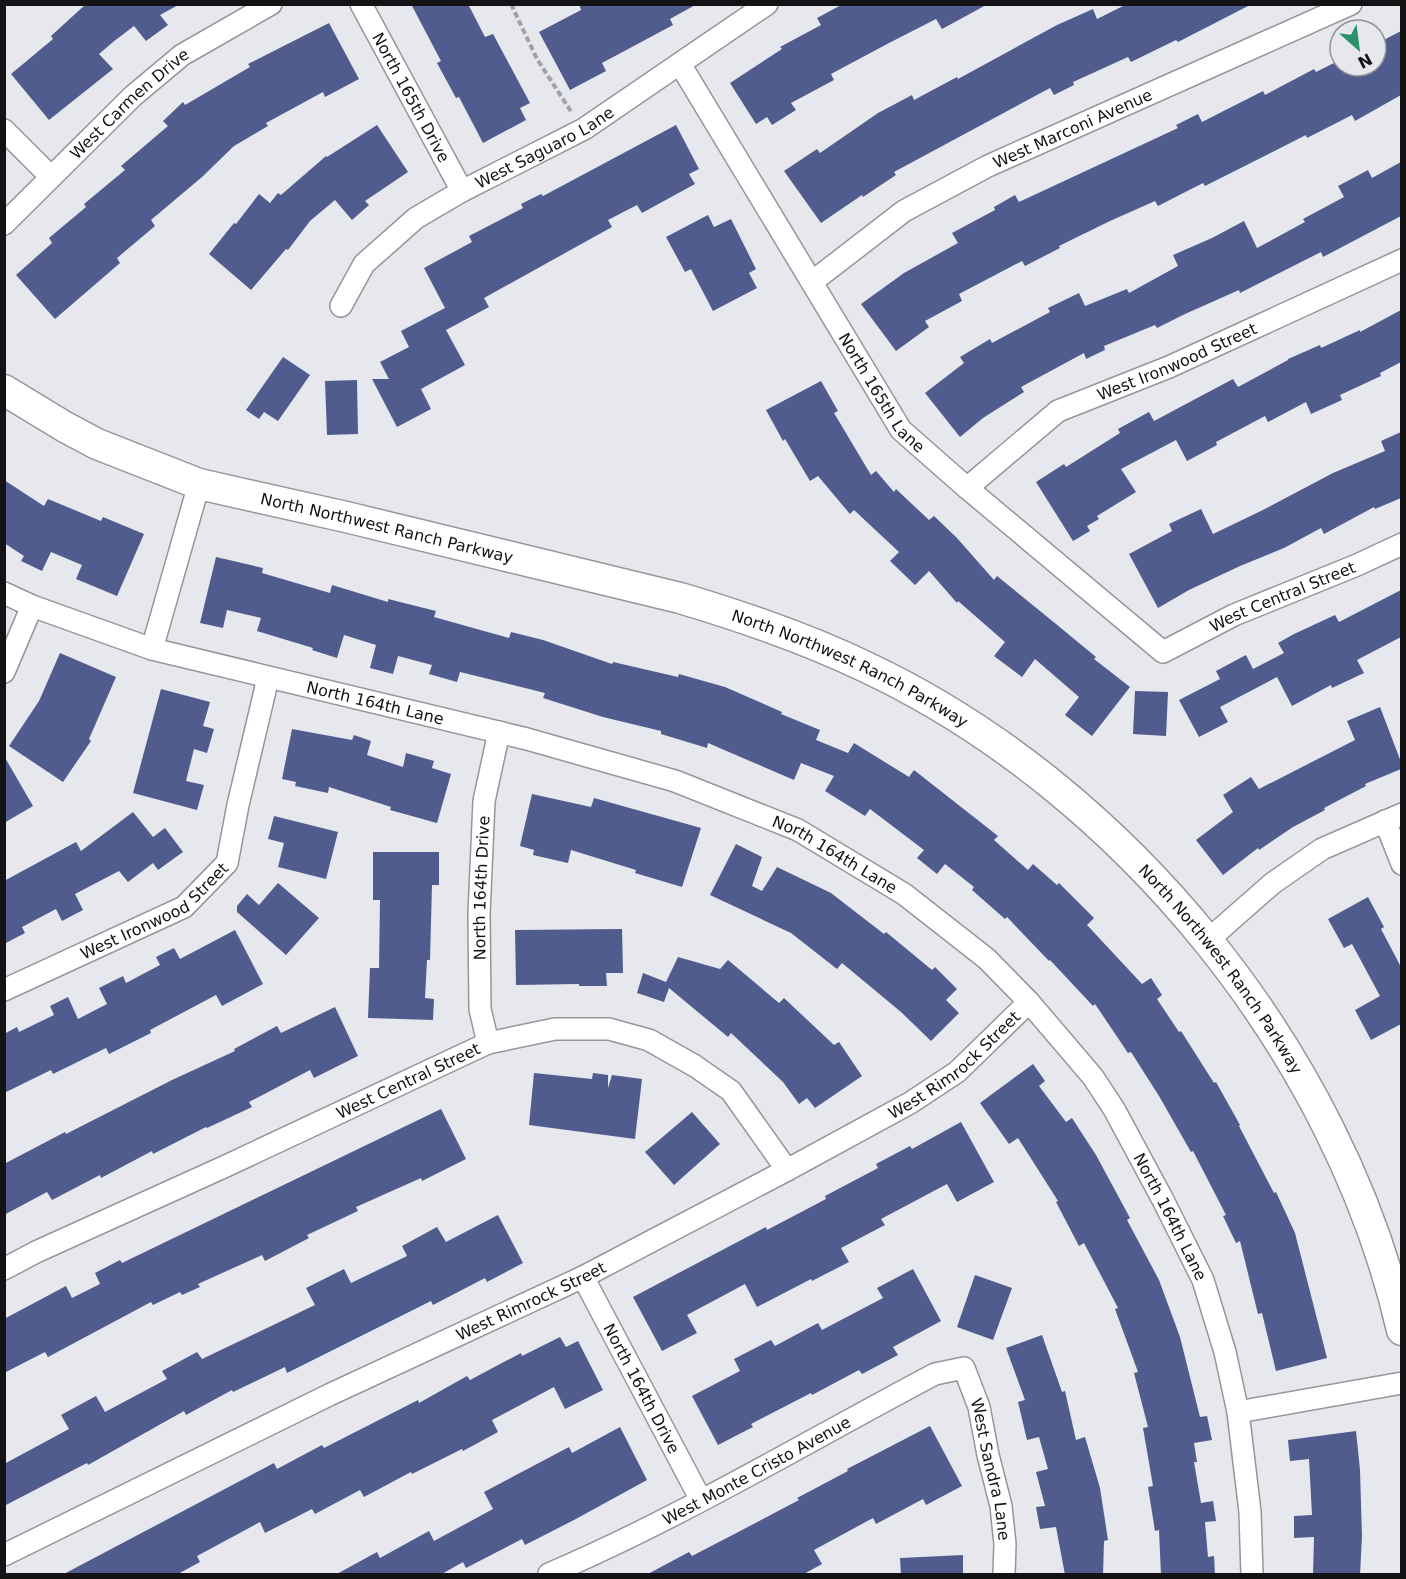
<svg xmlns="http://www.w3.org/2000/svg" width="1406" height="1579" font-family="'DejaVu Sans',sans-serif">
  <rect width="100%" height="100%" fill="#e6e8ee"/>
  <g fill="#505c8e">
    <polygon points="86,4 180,4 160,15 168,25 146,41 134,26 113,42 99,54 113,69 49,120 11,74 53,39 51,36"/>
    <polygon points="411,4 468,4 485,37 493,34 530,103 520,108 526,120 483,143 459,97 456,98 437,63 441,61"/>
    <polygon points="579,4 697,4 670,19 673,25 602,63 606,71 570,90 539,32 581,10"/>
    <polygon points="843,4 988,4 942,29 936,19 889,43 831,74 834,80 791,103 796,110 772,125 767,117 756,124 730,83 782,49 780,47 821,25 817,18"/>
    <polygon points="1127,4 1252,4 1178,42 1176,40 1131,62 1128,57 1073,82 1074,85 1054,95 1050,88 894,172 896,175 863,197 862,195 821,223 784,171 817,149 820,153 878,113 912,95 914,100 957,77 958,79 1057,25 1093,9 1097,19"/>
    <polygon points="329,23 359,79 325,97 323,92 266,123 268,126 234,146 202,177 151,220 155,226 117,258 120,263 55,319 16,275 52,243 49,238 86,207 84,204 125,170 121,166 168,126 163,121 183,102 185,105 250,67 248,64"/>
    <polygon points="1401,31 1401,95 1355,121 1352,115 1307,138 1306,135 1205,186 1203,183 1158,206 1155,201 1110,221 1059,246 1060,248 1025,266 1022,261 959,294 962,301 925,321 929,327 896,351 861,304 904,273 958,243 952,233 995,210 994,207 1015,195 1019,202 1178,128 1176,125 1198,114 1202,122 1263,91 1265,95 1314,69 1316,72 1340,60 1340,66 1376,66 1376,44"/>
    <polygon points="377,125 408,172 365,201 369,205 352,220 335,200 310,221 288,250 286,249 251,290 209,254 234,223 236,224 259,194 270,203 278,193 281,195 326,156 327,157"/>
    <polygon points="676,125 699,169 689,174 695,184 642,213 637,205 608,220 612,227 484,298 489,307 446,330 465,365 421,389 431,409 397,427 372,379 389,379 380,362 409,347 401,331 445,308 424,268 472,242 469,236 523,208 521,204 541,194 543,196"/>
    <polygon points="1401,162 1401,216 1323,257 1321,252 1240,293 1239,290 1185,314 1157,328 1155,325 1104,346 1105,350 1086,359 1084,353 1021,387 1024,392 983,418 960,437 925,393 964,363 960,357 990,339 992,343 1050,312 1048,308 1079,293 1085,306 1127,289 1129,293 1178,266 1173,255 1212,238 1244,221 1257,248 1305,222 1303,219 1344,197 1338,186 1368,170 1372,178"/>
    <polygon points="708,215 714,227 731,219 756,269 749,273 757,288 713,311 691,269 685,272 666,237"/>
    <polygon points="1401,310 1401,362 1380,373 1381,376 1340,395 1342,400 1311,414 1306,402 1268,422 1265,416 1216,442 1217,445 1187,461 1176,440 1121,469 1136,492 1097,516 1099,519 1087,526 1090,531 1073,541 1036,482 1064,464 1066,467 1120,433 1118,429 1149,412 1154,421 1233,379 1238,387 1288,360 1288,359 1320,345 1321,348 1360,330 1360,332"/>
    <polygon points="283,357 310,375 278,421 264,412 259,419 246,410"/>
    <polygon points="357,380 358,434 327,435 325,381"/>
    <polygon points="821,381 838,411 834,413 871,475 876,471 894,492 896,489 929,520 934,516 957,538 994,580 997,576 1056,624 1096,657 1094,659 1130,687 1092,736 1065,715 1079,697 1035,659 1022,677 994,656 1005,642 958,601 957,603 929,571 915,585 890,561 899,552 854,510 850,514 818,476 810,481 785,439 783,441 766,410"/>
    <polygon points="1401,432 1401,498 1375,509 1374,507 1324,534 1321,528 1284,548 1240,566 1189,590 1158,608 1129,554 1172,531 1169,524 1201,509 1213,534 1263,510 1333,473 1385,451 1381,441"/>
    <polygon points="4,480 44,506 48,499 101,521 103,517 144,534 117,596 76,579 82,565 51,552 42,571 21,561 24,556 4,543"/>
    <polygon points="216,557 263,568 262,573 330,593 332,585 388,602 388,599 436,611 434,617 509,638 511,632 543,640 612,664 613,662 678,677 679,674 725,687 782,712 781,714 820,730 816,740 848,753 854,743 909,777 914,770 998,836 994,840 1028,870 1033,864 1057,885 1059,883 1094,918 1087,925 1142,984 1151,978 1162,995 1157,999 1179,1032 1181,1031 1214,1083 1216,1082 1240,1125 1239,1126 1274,1193 1276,1192 1295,1233 1327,1358 1276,1371 1262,1313 1258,1314 1240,1241 1236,1243 1223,1216 1226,1215 1193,1151 1191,1152 1159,1096 1131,1052 1128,1053 1095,1004 1093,1006 1050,960 1049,961 1007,917 1005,919 972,890 974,887 945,864 937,874 917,858 924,850 870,809 865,816 825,791 834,776 801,763 794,780 708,743 707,748 661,734 661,731 603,717 543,698 545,693 460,672 457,682 429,674 432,665 398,656 393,674 370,668 376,645 344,635 337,658 312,650 313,648 257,631 261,618 227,610 223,628 200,623"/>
    <polygon points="1401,590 1401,637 1357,660 1364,673 1332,688 1331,685 1292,706 1277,677 1220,707 1228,722 1199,737 1179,700 1220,679 1216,671 1246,655 1253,669 1284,653 1278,643 1294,634 1335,615 1339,622"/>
    <polygon points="60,653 116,677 89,739 91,741 63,782 9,746 39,701"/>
    <polygon points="161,689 210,702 203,726 214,729 207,753 194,749 186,781 204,785 197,810 133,793"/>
    <polygon points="1135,691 1168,692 1166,736 1133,734"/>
    <polygon points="1380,707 1401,762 1401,769 1365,784 1366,786 1324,808 1325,810 1293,827 1259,850 1258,848 1223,875 1196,840 1233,812 1223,795 1251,777 1259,789 1355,740 1347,721"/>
    <polygon points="292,729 352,740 354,735 371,741 367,755 403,767 406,753 434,761 432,768 451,774 437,823 390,810 391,807 329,787 328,793 295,786 296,782 282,779"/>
    <polygon points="4,756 33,806 4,823"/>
    <polygon points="532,794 591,807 594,798 701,828 682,887 635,873 636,870 571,850 568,863 533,855 534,850 520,846"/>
    <polygon points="133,812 153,837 165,828 183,852 158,870 153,863 128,882 119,871 75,894 83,910 62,921 56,909 22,927 25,933 4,944 4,881 76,842 81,851"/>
    <polygon points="274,816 338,832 326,879 278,867 284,843 268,839"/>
    <polygon points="736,844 762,857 752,886 762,891 777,867 831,893 884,934 886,932 932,970 935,967 957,989 946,1000 959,1013 931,1041 901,1012 842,963 837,969 791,933 710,895"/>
    <polygon points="373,852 439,852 439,885 432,885 430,960 427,960 425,998 434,999 433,1020 368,1018 370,968 379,968 380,900 373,900"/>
    <polygon points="278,883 319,918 286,955 237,912 237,906 247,894 259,905"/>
    <polygon points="1368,897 1384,927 1381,929 1401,967 1401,1024 1371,1040 1355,1010 1380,996 1352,944 1344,948 1328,919"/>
    <polygon points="622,929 623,973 606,973 607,986 579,986 579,984 516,985 515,930"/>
    <polygon points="235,930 263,984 222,1006 216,995 150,1030 151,1033 109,1054 106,1048 53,1074 51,1070 4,1093 4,1034 17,1027 19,1032 54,1015 50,1006 68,997 78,1019 107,1004 99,988 123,976 126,983 160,965 156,957 174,948 180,959"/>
    <polygon points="678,957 720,969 728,960 779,1003 784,998 834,1045 839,1042 862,1076 815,1108 807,1098 799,1104 783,1082 731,1033 728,1037 669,988 664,1002 637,993 643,973 666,982"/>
    <polygon points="335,1007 358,1056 314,1078 310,1070 249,1102 252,1107 207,1128 206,1127 153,1154 152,1151 101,1178 100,1175 52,1200 47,1192 4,1215 4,1164 65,1132 66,1134 172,1080 235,1051 234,1049 277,1026 281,1033"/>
    <polygon points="1033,1064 1045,1081 1039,1086 1066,1122 1072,1118 1096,1155 1130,1218 1127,1220 1159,1280 1180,1337 1200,1417 1207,1416 1212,1440 1194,1443 1197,1462 1194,1462 1201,1503 1213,1501 1216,1521 1205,1522 1208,1557 1214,1556 1215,1575 1161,1575 1159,1530 1155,1531 1148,1487 1153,1486 1143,1428 1148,1427 1134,1373 1138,1372 1115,1309 1118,1308 1084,1243 1079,1246 1056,1202 1058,1201 1018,1138 1009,1144 980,1103"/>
    <polygon points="534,1073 592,1079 593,1073 608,1075 608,1088 612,1075 642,1079 635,1139 529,1125"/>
    <polygon points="441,1109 466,1159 422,1181 421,1178 356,1207 358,1211 307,1235 309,1238 265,1261 262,1255 198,1284 200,1287 182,1295 180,1292 153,1305 151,1302 48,1357 45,1352 4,1373 4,1319 66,1286 72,1298 100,1284 95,1273 120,1260 122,1263"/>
    <polygon points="692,1112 720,1144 674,1185 645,1152"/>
    <polygon points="961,1122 994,1182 957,1202 947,1184 881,1219 885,1225 841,1248 849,1262 812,1281 811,1279 757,1307 745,1284 687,1315 697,1333 662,1351 633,1297 766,1227 767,1230 826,1199 825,1196 878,1168 876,1164 910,1146 912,1149"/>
    <polygon points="498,1215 523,1263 487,1282 485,1278 433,1305 431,1301 287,1373 285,1367 233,1392 232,1390 186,1415 184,1411 88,1465 87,1463 4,1506 4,1464 69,1429 61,1415 96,1396 105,1412 167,1379 162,1371 197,1352 202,1359 315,1305 306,1288 344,1269 351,1283 407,1256 402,1246 437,1227 446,1242"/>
    <polygon points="913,1269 941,1321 893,1347 898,1355 862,1374 859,1370 812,1395 811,1393 751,1424 753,1427 718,1445 692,1396 740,1371 734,1359 771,1340 775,1346 818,1323 822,1330 883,1298 877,1288"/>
    <polygon points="975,1275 1012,1288 993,1340 957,1327"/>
    <polygon points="1042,1335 1062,1392 1065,1391 1076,1440 1085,1437 1100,1488 1108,1540 1104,1541 1103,1575 1065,1575 1056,1527 1040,1529 1036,1507 1045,1506 1036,1472 1048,1469 1039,1437 1027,1440 1018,1402 1025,1400 1006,1348"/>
    <polygon points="560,1337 566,1347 578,1341 603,1390 565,1409 554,1387 492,1420 498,1432 463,1451 462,1449 412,1474 411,1472 364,1497 360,1490 315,1514 312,1509 265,1533 260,1522 197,1556 200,1562 176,1575 62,1575 274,1463 277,1469 322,1445 324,1448 418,1400 419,1403 467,1376 470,1380 521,1353 522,1356"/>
    <polygon points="930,1426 962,1486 926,1505 923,1499 876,1524 873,1518 814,1550 822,1564 802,1575 646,1575 689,1552 692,1556 744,1529 799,1500 797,1498 848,1471 847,1469"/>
    <polygon points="620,1427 647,1480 574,1520 525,1545 522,1539 466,1568 463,1562 440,1575 335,1575 377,1552 380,1558 429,1531 434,1541 493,1509 484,1492 569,1447 572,1453"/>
    <polygon points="1356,1431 1360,1470 1362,1536 1360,1575 1313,1575 1314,1537 1294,1538 1294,1516 1312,1515 1309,1459 1290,1461 1288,1440"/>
    <polygon points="963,1555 963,1575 901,1575 900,1558"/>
  </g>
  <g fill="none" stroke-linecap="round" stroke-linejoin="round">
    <defs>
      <g id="street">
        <path id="s1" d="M 361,4 L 462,191"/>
        <path id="s2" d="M 680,64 L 901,430 L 967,488 L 1163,652 L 1234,615 L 1357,565 L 1402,544"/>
        <polyline points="4,130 51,177"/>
        <path id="s3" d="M 4,224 L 133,96 L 182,55 L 271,4"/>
        <path id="s4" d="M 812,282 L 904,211 L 988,166 L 1351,4"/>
        <path id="s5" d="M 341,306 L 364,264 L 416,218 L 462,191 L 584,129 L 767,4"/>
        <path id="s6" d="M 967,488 L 1058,411 L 1169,367 L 1402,260"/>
        <path id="s7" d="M 4,593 L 32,606 L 152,649 L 527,739 L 675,781 L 798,830 L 904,894 L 987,959 L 1029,1002 L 1093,1077 L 1114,1109 L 1163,1200 L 1203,1280 L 1225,1352 L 1238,1412 L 1250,1512 L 1252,1574"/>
        <polyline points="152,649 199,484"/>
        <polyline points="4,672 32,606"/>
        <polyline points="1385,821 1402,864"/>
        <polyline points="1208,940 1273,883 1322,849 1402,814"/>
        <path id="s8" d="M 4,990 L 184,907 L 227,863 L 238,805 L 268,678"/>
        <path id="s9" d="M 488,1043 L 480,1009 L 479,914 L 484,801 L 499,732"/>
        <path id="s10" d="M 4,1269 L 36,1252 L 226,1166 L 488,1043 L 555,1029 L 609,1029 L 649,1040 L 695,1066 L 731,1091 L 787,1170"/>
        <path id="s11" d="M 583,1277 L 701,1500"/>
        <polyline points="1238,1412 1402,1383"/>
        <path id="s12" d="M 4,1555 L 329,1395 L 583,1277 L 787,1170 L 910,1103 L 957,1072 L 1029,1002"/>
        <path id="s13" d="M 549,1574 C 682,1517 806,1442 935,1374 L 964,1368 L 979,1407 L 988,1455 L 1001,1506 L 1005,1544 L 1004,1574"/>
      </g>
      <g id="secondary">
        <path id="s14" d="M 4,390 L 65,427 L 97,444 L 199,484 L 346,517 L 680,598 C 744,617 808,639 868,668 C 1125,790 1338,1052 1402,1330"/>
      </g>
    </defs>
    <use href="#street" stroke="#94969c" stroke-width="24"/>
    <use href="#secondary" stroke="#94969c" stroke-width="33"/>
    <polyline stroke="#a1a2a7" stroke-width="4" stroke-dasharray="6 3" stroke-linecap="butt" points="511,4 537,59 572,113"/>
    <use href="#street" stroke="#fff" stroke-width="21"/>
    <use href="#secondary" stroke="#fff" stroke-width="30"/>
  </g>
  <g text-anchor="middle" stroke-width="6" stroke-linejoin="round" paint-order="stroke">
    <g font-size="16" fill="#131316" stroke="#e6e8ee">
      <text dy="6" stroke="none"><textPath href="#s1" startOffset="106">North 165th Drive</textPath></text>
      <text dy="6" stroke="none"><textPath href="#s3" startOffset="174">West Carmen Drive</textPath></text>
      <text dy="6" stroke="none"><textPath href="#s4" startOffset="304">West Marconi Avenue</textPath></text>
      <text dy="6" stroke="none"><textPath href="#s5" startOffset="264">West Saguaro Lane</textPath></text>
      <text dy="6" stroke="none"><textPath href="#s6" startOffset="248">West Ironwood Street</textPath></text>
      <text dy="6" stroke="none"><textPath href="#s2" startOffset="386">North 165th Lane</textPath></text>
      <text dy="6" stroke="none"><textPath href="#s14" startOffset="410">North Northwest Ranch Parkway</textPath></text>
      <text dy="6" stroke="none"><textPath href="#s2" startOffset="903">West Central Street</textPath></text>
      <text dy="6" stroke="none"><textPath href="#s14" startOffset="896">North Northwest Ranch Parkway</textPath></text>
      <text dy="6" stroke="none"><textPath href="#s7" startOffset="388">North 164th Lane</textPath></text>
      <text dy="6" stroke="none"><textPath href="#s7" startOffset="874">North 164th Lane</textPath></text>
      <text dy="6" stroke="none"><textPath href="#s9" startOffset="156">North 164th Drive</textPath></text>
      <text dy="6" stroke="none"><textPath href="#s8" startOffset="171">West Ironwood Street</textPath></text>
      <text dy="6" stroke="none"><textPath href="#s14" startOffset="1382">North Northwest Ranch Parkway</textPath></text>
      <text dy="6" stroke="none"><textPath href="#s12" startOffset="1071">West Rimrock Street</textPath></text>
      <text dy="6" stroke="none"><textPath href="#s10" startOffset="446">West Central Street</textPath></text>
      <text dy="6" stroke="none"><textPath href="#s7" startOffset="1378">North 164th Lane</textPath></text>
      <text dy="6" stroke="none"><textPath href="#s12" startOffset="585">West Rimrock Street</textPath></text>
      <text dy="6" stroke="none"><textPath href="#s11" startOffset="126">North 164th Drive</textPath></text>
      <text dy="6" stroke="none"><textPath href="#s13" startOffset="232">West Monte Cristo Avenue</textPath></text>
      <text dy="6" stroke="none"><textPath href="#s13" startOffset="570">West Sandra Lane</textPath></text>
    </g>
  </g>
  <rect width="1406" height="1579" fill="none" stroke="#131316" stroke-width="12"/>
  <g transform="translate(1358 48) rotate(152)"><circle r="28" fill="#e6e8ee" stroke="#929398" stroke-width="1.5"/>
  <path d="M0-4.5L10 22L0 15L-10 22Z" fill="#2a916d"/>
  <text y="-9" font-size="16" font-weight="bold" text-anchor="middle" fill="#131316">N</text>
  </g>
</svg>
